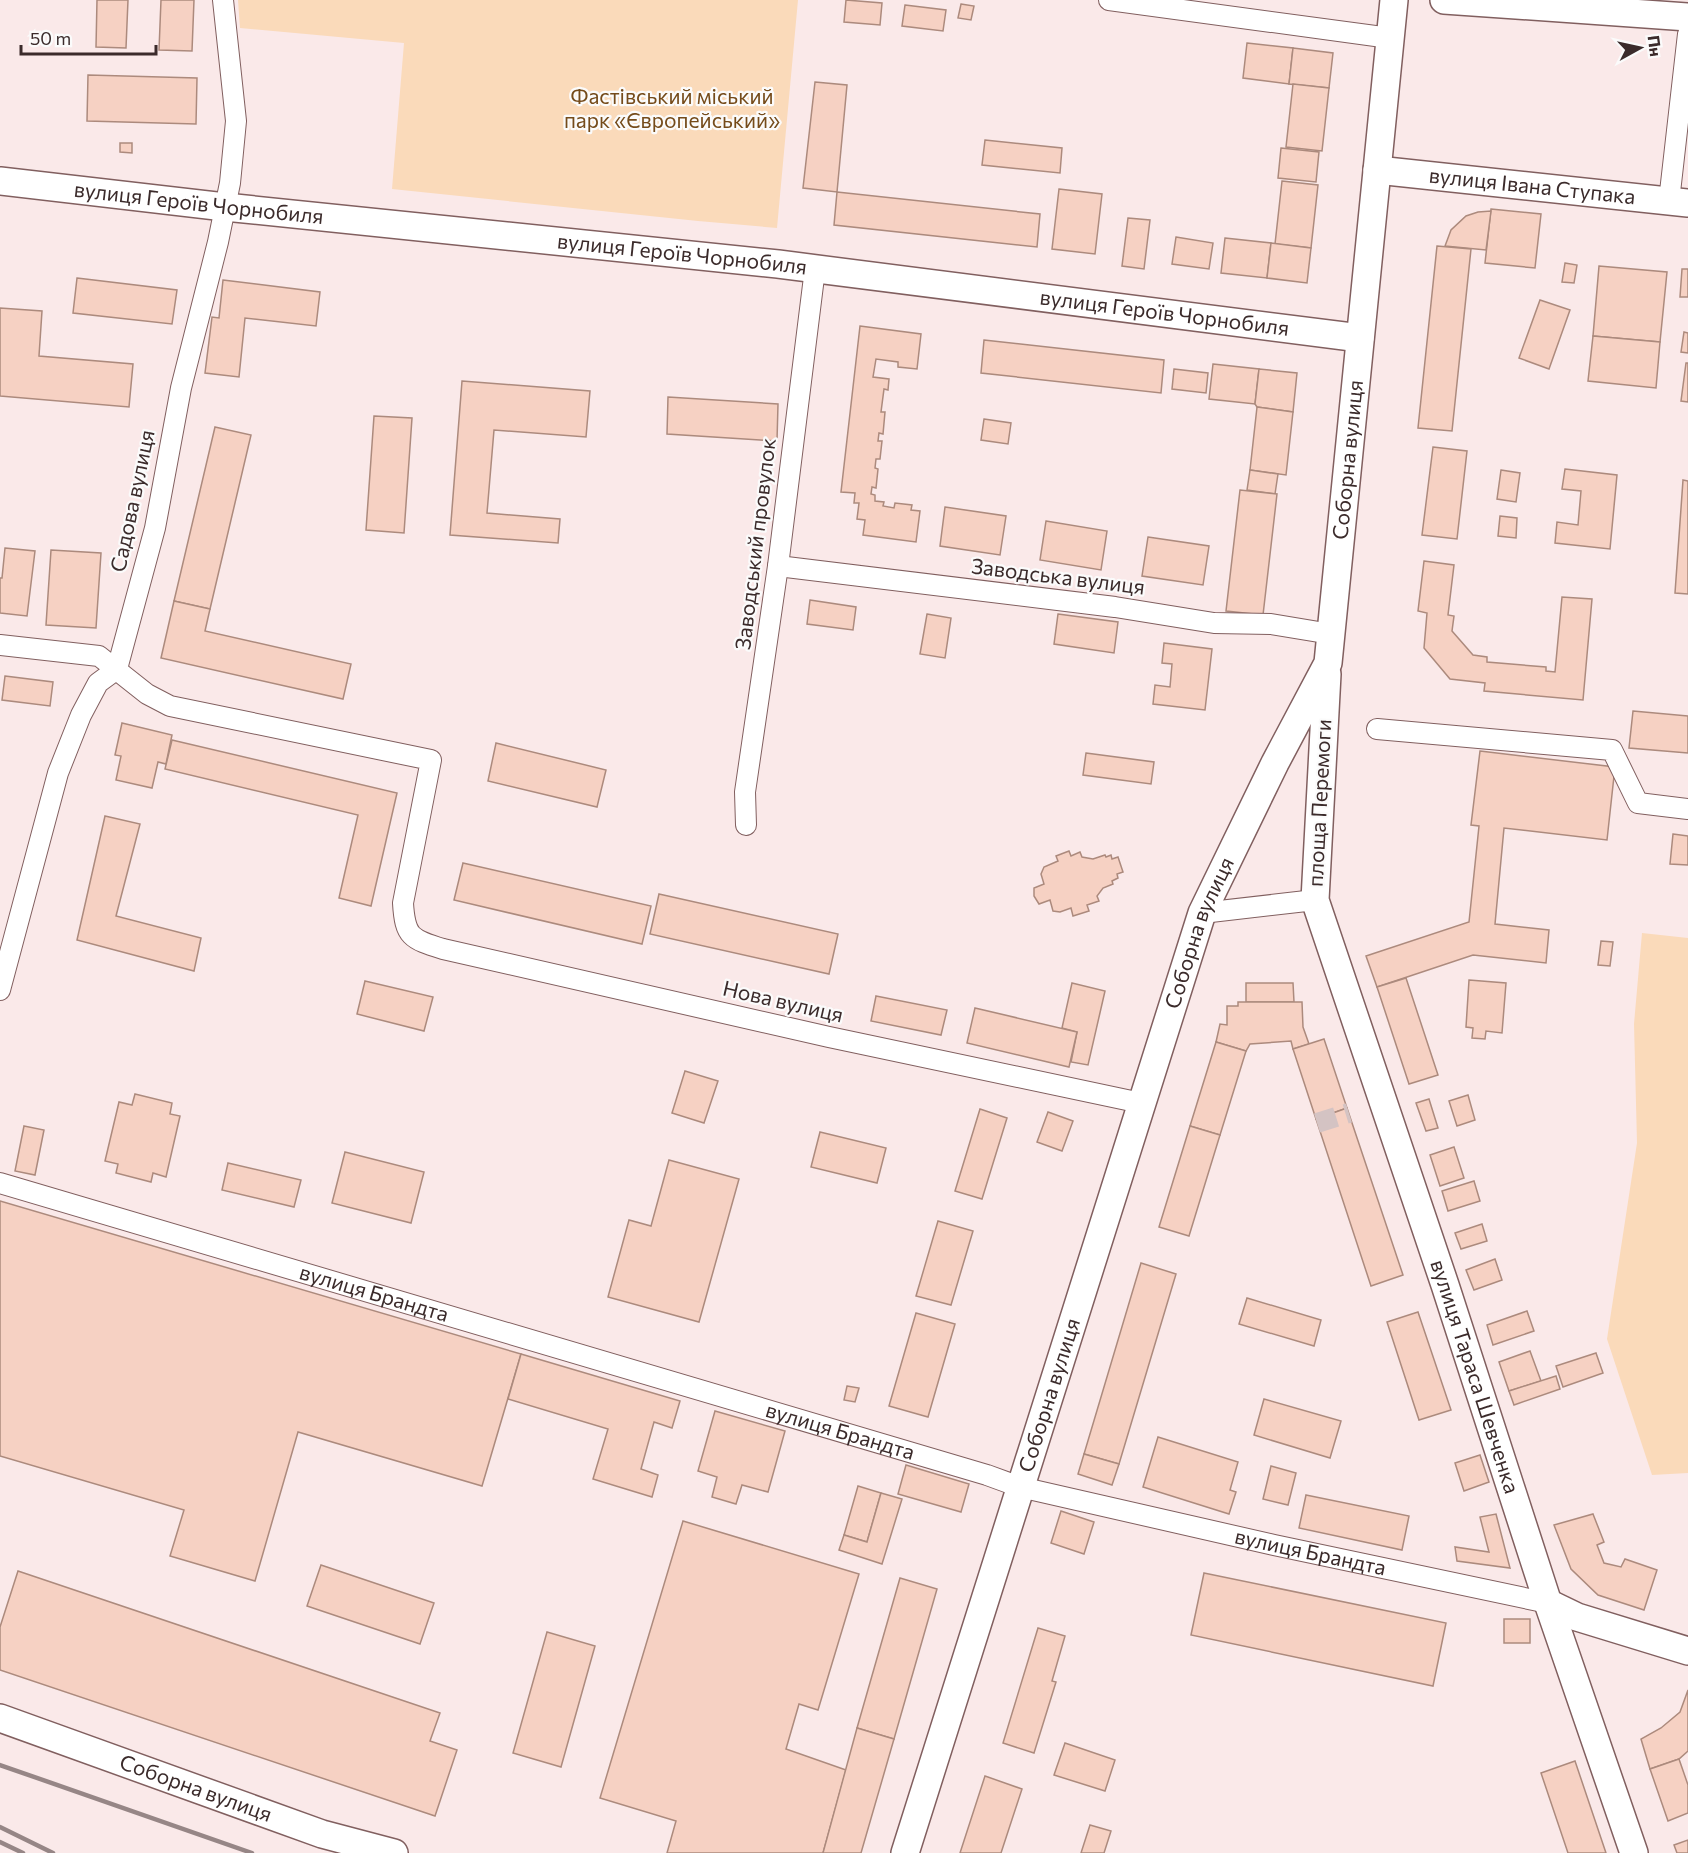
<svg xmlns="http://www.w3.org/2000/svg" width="1688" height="1853" font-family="Commissioner,sans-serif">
  <rect width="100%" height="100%" fill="#fae9e9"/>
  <g fill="#fadaba">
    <polygon points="238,0 798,0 777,228 698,221 392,189 404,43 240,28"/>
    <polygon points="1642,933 1688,938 1688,1473 1652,1475 1607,1339 1637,1143 1634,1024"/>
  </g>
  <g fill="#f6d1c3" stroke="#ac8a7d" stroke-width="1.5">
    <polygon points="97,0 128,0 126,48 96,47"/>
    <polygon points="161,0 194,0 192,51 159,50"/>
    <polygon points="846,0 882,3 880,25 844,22"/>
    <polygon points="961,4 974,6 971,20 958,18"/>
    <polygon points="905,5 946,10 943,31 902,26"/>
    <polygon points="1247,43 1293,48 1289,84 1243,78"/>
    <polygon points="1293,48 1333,53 1329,88 1289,84"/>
    <polygon points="88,75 197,78 196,124 87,121"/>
    <polygon points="815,82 847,85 837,192 803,188"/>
    <polygon points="1293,84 1329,88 1322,151 1286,147"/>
    <polygon points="985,140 1062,148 1060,173 982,165"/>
    <polygon points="120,143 132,143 132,153 120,152"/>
    <polygon points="1281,148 1319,152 1316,182 1278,178"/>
    <polygon points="1282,181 1318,185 1311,248 1275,244"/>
    <polygon points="1059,189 1102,194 1095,254 1052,249"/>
    <polygon points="837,192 1040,214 1037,247 834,225"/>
    <polygon points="1491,209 1541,214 1535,268 1485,263"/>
    <polygon points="1491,211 1486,250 1445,246 1451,230 1466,216 1478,212"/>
    <polygon points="1128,218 1150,220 1144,269 1122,266"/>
    <polygon points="1176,237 1213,243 1209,269 1172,264"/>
    <polygon points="1225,238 1271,243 1267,278 1221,273"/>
    <polygon points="1271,243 1311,248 1307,283 1267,278"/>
    <polygon points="1437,246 1471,249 1452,431 1418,428"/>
    <polygon points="1565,263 1577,265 1574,283 1562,282"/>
    <polygon points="1599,266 1667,272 1660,342 1593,336"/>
    <polygon points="1682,269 1688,269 1688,297 1680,297"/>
    <polygon points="77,278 177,290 172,324 73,313"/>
    <polygon points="223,280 320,292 316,326 245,318 239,377 205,373 212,317 219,318"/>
    <polygon points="1540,300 1570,310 1549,369 1519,358"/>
    <polygon points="0,308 42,311 39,356 133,364 129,407 0,396"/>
    <polygon points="860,326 921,334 917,369 898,367 898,362 876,359 873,377 889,379 888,390 884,389 881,412 885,412 883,434 879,433 878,441 882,441 880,459 876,459 875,468 878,469 876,488 872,487 871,494 875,495 875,501 884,502 883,506 894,508 895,503 912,505 911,510 920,511 916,542 863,535 865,520 857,519 859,503 854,503 855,493 841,492"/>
    <polygon points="1684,332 1688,333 1688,353 1681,352"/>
    <polygon points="1593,336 1660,342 1656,388 1588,381"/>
    <polygon points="984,340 1164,360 1161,393 981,373"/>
    <polygon points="1686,363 1688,363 1688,402 1681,401"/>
    <polygon points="1213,364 1259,369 1255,404 1209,399"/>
    <polygon points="1174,369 1208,373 1206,393 1172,389"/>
    <polygon points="1259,369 1297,373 1293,412 1257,407 1255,404"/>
    <polygon points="462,381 590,391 586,437 494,430 487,513 560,519 558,543 450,535"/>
    <polygon points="668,397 778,404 777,441 667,434"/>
    <polygon points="1257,407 1293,412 1286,475 1250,470"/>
    <polygon points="374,416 412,418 404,533 366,530"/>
    <polygon points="984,419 1011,423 1008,444 981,440"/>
    <polygon points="215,427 251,435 210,609 174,601"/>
    <polygon points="1433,447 1467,451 1457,539 1422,535"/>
    <polygon points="1565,469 1617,475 1610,549 1555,543 1557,522 1578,525 1581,491 1562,489"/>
    <polygon points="1250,470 1278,474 1275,494 1247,490"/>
    <polygon points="1501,470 1520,473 1516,502 1497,499"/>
    <polygon points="1683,480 1688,481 1688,594 1675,593"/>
    <polygon points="1240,490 1277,494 1263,615 1226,611"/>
    <polygon points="945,507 1006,516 1000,555 940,546"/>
    <polygon points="1500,516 1517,518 1516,538 1498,536"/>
    <polygon points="1046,521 1107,531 1101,570 1040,560"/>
    <polygon points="1148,537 1209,546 1203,585 1142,576"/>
    <polygon points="5,548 35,551 27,616 0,613 0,578 2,578"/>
    <polygon points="51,550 101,553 96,628 46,625"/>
    <polygon points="1424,561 1454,565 1448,615 1454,616 1452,631 1473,655 1487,657 1487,662 1546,667 1546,671 1555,672 1562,597 1592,599 1583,700 1484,691 1485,683 1450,679 1424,648 1427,613 1418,611"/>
    <polygon points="810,600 856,607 853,630 807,624"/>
    <polygon points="174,601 210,609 205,631 351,664 343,699 161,658"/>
    <polygon points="927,614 951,618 945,658 920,654"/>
    <polygon points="1058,614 1118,622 1114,653 1054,644"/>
    <polygon points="1164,643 1212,649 1205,710 1153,704 1155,685 1170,687 1172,664 1162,663"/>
    <polygon points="5,676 53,682 50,706 2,700"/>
    <polygon points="1633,711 1688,716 1688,753 1629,748"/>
    <polygon points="122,723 172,735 166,764 158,762 152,788 116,780 121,756 115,755"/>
    <polygon points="172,740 397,793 371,906 339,898 358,815 165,769"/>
    <polygon points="496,743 606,770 597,807 488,781"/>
    <polygon points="1480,751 1615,767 1607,840 1504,828 1495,924 1549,930 1546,963 1473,955 1377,987 1366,956 1469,922 1479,826 1471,825"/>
    <polygon points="1086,753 1154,762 1151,784 1083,775"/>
    <polygon points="105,816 140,824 116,916 201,938 194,971 77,940"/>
    <polygon points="1673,834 1688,836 1688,865 1670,864"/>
    <polygon points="1069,851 1071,856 1080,852 1082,857 1093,859 1105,855 1106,857 1111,855 1112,859 1118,857 1123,872 1117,874 1118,878 1112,881 1113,884 1103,888 1097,896 1099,901 1087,905 1089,911 1073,916 1071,908 1060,912 1053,911 1050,900 1039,904 1034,896 1034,888 1044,884 1041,874 1044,867 1058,861 1056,856"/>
    <polygon points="463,863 651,906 642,944 454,900"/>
    <polygon points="659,894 838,934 829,974 650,934"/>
    <polygon points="1601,941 1613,942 1610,966 1598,965"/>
    <polygon points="1406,978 1438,1075 1409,1084 1377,987"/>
    <polygon points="1469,980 1506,983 1502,1033 1486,1031 1485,1039 1472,1038 1473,1028 1466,1027"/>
    <polygon points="365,981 433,997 424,1031 357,1014"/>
    <polygon points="1072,983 1105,991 1088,1065 1071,1062 1077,1032 1062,1028"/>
    <polygon points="1246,983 1293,983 1294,1002 1246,1002"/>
    <polygon points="876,996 947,1010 941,1035 871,1021"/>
    <polygon points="1238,1002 1302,1002 1303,1027 1309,1044 1293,1049 1291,1041 1250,1044 1246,1051 1216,1042 1220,1024 1227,1025 1227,1006 1238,1006"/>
    <polygon points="975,1008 1077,1032 1069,1067 967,1043"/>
    <polygon points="1324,1039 1347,1108 1316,1119 1293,1049"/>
    <polygon points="1216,1042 1246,1051 1220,1135 1190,1126"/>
    <polygon points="685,1071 718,1081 704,1123 672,1113"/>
    <polygon points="135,1094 172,1103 170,1114 180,1116 166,1177 153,1173 151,1182 116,1173 118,1164 105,1161 119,1102 132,1105"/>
    <polygon points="1468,1095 1475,1120 1457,1126 1449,1101"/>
    <polygon points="1429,1099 1438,1128 1426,1131 1416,1103"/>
    <polygon points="1347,1108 1403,1275 1371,1286 1316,1119"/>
    <polygon points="980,1109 1007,1118 982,1199 955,1191"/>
    <polygon points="1048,1112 1073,1121 1062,1151 1037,1142"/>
    <polygon points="24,1126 44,1130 35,1175 15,1171"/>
    <polygon points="1190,1126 1220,1135 1189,1236 1159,1227"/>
    <polygon points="820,1132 886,1148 877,1183 811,1167"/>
    <polygon points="1454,1147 1464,1178 1440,1186 1430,1155"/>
    <polygon points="345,1152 424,1172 411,1223 332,1203"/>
    <polygon points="669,1160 739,1179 699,1322 608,1297 629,1220 651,1226"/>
    <polygon points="228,1163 301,1180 294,1207 222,1190"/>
    <polygon points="1474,1181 1480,1201 1448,1211 1442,1191"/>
    <polygon points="0,1201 521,1354 482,1486 298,1432 255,1581 170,1556 184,1510 0,1456"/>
    <polygon points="938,1221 973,1231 951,1305 916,1296"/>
    <polygon points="1482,1224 1487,1241 1461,1249 1455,1233"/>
    <polygon points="1495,1259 1502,1280 1474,1290 1466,1270"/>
    <polygon points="1141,1263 1176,1274 1119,1464 1084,1454"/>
    <polygon points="1247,1298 1321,1320 1314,1346 1239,1324"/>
    <polygon points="1527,1311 1534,1331 1493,1345 1487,1325"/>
    <polygon points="1418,1312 1451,1410 1419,1420 1387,1322"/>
    <polygon points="916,1313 955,1324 928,1417 889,1406"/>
    <polygon points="1530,1351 1541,1381 1509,1391 1499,1362"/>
    <polygon points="1596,1353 1603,1373 1563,1387 1556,1366"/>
    <polygon points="521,1354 680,1401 672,1428 654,1422 641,1469 658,1475 652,1497 593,1479 608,1429 508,1399"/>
    <polygon points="1556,1376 1560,1389 1514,1405 1509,1391"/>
    <polygon points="847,1386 859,1388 855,1402 844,1400"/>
    <polygon points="1264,1399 1341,1421 1330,1458 1254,1435"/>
    <polygon points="715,1411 785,1431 768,1492 742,1485 736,1504 712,1497 717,1477 698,1471"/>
    <polygon points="1158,1437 1238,1462 1230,1490 1236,1492 1229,1514 1143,1487"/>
    <polygon points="1084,1454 1119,1464 1112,1485 1078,1474"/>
    <polygon points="1480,1455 1489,1482 1464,1491 1455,1463"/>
    <polygon points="906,1465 969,1484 961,1512 898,1494"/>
    <polygon points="1271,1466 1296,1473 1288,1505 1263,1499"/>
    <polygon points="858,1486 881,1493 867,1542 844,1535"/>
    <polygon points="881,1493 902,1499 882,1564 839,1550 844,1535 867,1542"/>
    <polygon points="1306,1495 1409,1516 1402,1550 1299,1528"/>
    <polygon points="1061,1511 1094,1522 1084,1554 1051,1543"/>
    <polygon points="1496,1514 1510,1568 1457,1561 1455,1547 1489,1552 1480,1517"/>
    <polygon points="1593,1514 1604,1542 1597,1545 1604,1563 1621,1567 1625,1559 1657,1570 1644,1610 1598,1595 1571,1569 1554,1525"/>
    <polygon points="683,1521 859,1574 818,1710 799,1704 786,1749 846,1770 823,1853 667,1853 676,1821 600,1798"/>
    <polygon points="321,1565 434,1603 420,1644 307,1606"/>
    <polygon points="18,1571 440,1713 430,1741 457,1750 435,1816 0,1670 0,1627"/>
    <polygon points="1204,1573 1446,1623 1433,1686 1191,1635"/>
    <polygon points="900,1578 937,1589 894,1739 857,1728"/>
    <rect x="1504" y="1619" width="26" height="24"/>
    <polygon points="1038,1628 1065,1636 1052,1681 1056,1682 1034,1753 1003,1743"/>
    <polygon points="547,1632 595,1646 561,1767 513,1753"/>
    <polygon points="1688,1690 1688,1751 1679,1759 1650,1769 1641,1739 1661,1728 1680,1712"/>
    <polygon points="857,1728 894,1739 861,1853 823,1853"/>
    <polygon points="1065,1743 1115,1760 1105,1791 1054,1775"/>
    <polygon points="1679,1759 1688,1785 1688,1813 1668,1821 1650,1769"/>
    <polygon points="1575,1761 1606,1853 1568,1853 1541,1773"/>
    <polygon points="985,1776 1022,1789 1001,1853 960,1853"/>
    <polygon points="1090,1825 1111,1831 1104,1853 1081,1853"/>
    <polygon points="1688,1840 1688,1853 1677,1853 1674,1845"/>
  </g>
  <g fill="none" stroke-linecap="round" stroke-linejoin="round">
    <polyline stroke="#d4c3c3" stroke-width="20" stroke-dasharray="20 10" stroke-linecap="butt" points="1317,1123 1349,1113"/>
    <defs>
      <g id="street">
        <polyline points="1109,0 1390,38"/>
        <polyline points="1669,201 1688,34"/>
        <polyline points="778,566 1115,607 1214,623 1271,624 1331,634"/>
        <path d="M 0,645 L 99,656 L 147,694 L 170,706 L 431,760 L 403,903 C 405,937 411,939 443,949 L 829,1037 L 1141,1103"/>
        <polyline points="1377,729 1612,750 1638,803 1688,809"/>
        <polyline points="746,825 745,792 778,566 815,269"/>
        <polyline points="1202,913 1315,900"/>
        <polyline points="0,990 58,773 81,715 98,683 117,669 155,528 181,388 218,242 230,183 236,121 223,0"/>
        <path id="s1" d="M 0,1183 L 987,1475 L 1020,1487 L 1274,1545 L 1548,1603"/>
      </g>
      <g id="secondary">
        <polyline points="1444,0 1688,17"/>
        <path id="s2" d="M 1377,170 L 1688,203"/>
        <path id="s3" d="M 0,181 L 225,207 L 778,264 L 1360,338"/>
        <path id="s4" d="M 1327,674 L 1315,900 L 1445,1285 L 1548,1603 L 1634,1853"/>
        <polyline points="1548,1603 1577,1617 1688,1651"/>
        <path id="s5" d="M 0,1718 L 322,1834 L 394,1853"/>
        <path id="s6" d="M 905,1853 L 1202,913 L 1275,763 L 1328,663 L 1394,0"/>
      </g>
    </defs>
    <use href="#street" stroke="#815f5f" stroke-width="22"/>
    <use href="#secondary" stroke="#815f5f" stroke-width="30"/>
    <use href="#street" stroke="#fff" stroke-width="20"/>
    <use href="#secondary" stroke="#fff" stroke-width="27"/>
    <g stroke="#968686" stroke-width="4.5">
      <polyline points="0,1765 252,1853"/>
      <polyline points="0,1827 53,1853"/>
      <polyline points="0,1842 23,1853"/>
    </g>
  </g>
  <g text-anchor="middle" stroke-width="4.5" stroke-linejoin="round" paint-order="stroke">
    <g font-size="21" fill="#754b1a" stroke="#fbfbfb">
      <text x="672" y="104">Фастівський міський<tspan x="672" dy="24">парк «Європейський»</tspan></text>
    </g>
    <g font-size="21" fill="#3b2b2b" stroke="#fbfbfb">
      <text dy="7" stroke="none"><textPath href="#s2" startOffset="156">вулиця Івана Ступака</textPath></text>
      <text dy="7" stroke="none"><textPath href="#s3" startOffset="200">вулиця Героїв Чорнобиля</textPath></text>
      <text dy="7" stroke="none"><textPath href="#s3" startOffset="686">вулиця Героїв Чорнобиля</textPath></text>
      <text dy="7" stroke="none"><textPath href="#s3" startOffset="1172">вулиця Героїв Чорнобиля</textPath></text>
      <text dy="7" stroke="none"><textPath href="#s6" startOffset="1470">Соборна вулиця</textPath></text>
      <text transform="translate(133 501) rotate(-78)" y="7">Садова вулиця</text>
      <text transform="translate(756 544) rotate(-83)" y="7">Заводський провулок</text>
      <text transform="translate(1058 577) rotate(7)" y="7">Заводська вулиця</text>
      <text transform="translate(1320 803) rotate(-87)" y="7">площа Перемоги</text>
      <text dy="7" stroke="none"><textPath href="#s6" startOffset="966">Соборна вулиця</textPath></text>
      <text transform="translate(783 1002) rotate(13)" y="7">Нова вулиця</text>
      <text dy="7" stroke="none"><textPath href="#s1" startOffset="390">вулиця Брандта</textPath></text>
      <text dy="7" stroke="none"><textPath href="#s4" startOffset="729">вулиця Тараса Шевченка</textPath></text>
      <text dy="7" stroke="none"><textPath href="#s6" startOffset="480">Соборна вулиця</textPath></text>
      <text dy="7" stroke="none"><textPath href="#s1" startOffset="876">вулиця Брандта</textPath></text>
      <text dy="7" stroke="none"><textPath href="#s1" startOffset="1362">вулиця Брандта</textPath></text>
      <text dy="7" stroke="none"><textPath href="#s5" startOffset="208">Соборна вулиця</textPath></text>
    </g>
  </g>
  <g transform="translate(1640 48) rotate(82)" stroke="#fbfbfb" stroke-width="4.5" paint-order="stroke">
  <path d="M0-4.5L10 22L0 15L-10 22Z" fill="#3b2b2b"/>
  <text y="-9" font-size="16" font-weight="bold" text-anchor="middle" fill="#3b2b2b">Пн</text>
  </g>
  <path d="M21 45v9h135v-9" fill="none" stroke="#3b2b2b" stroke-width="3"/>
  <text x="30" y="45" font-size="18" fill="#3b2b2b" stroke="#fbfbfb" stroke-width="4.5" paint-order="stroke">50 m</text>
</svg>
